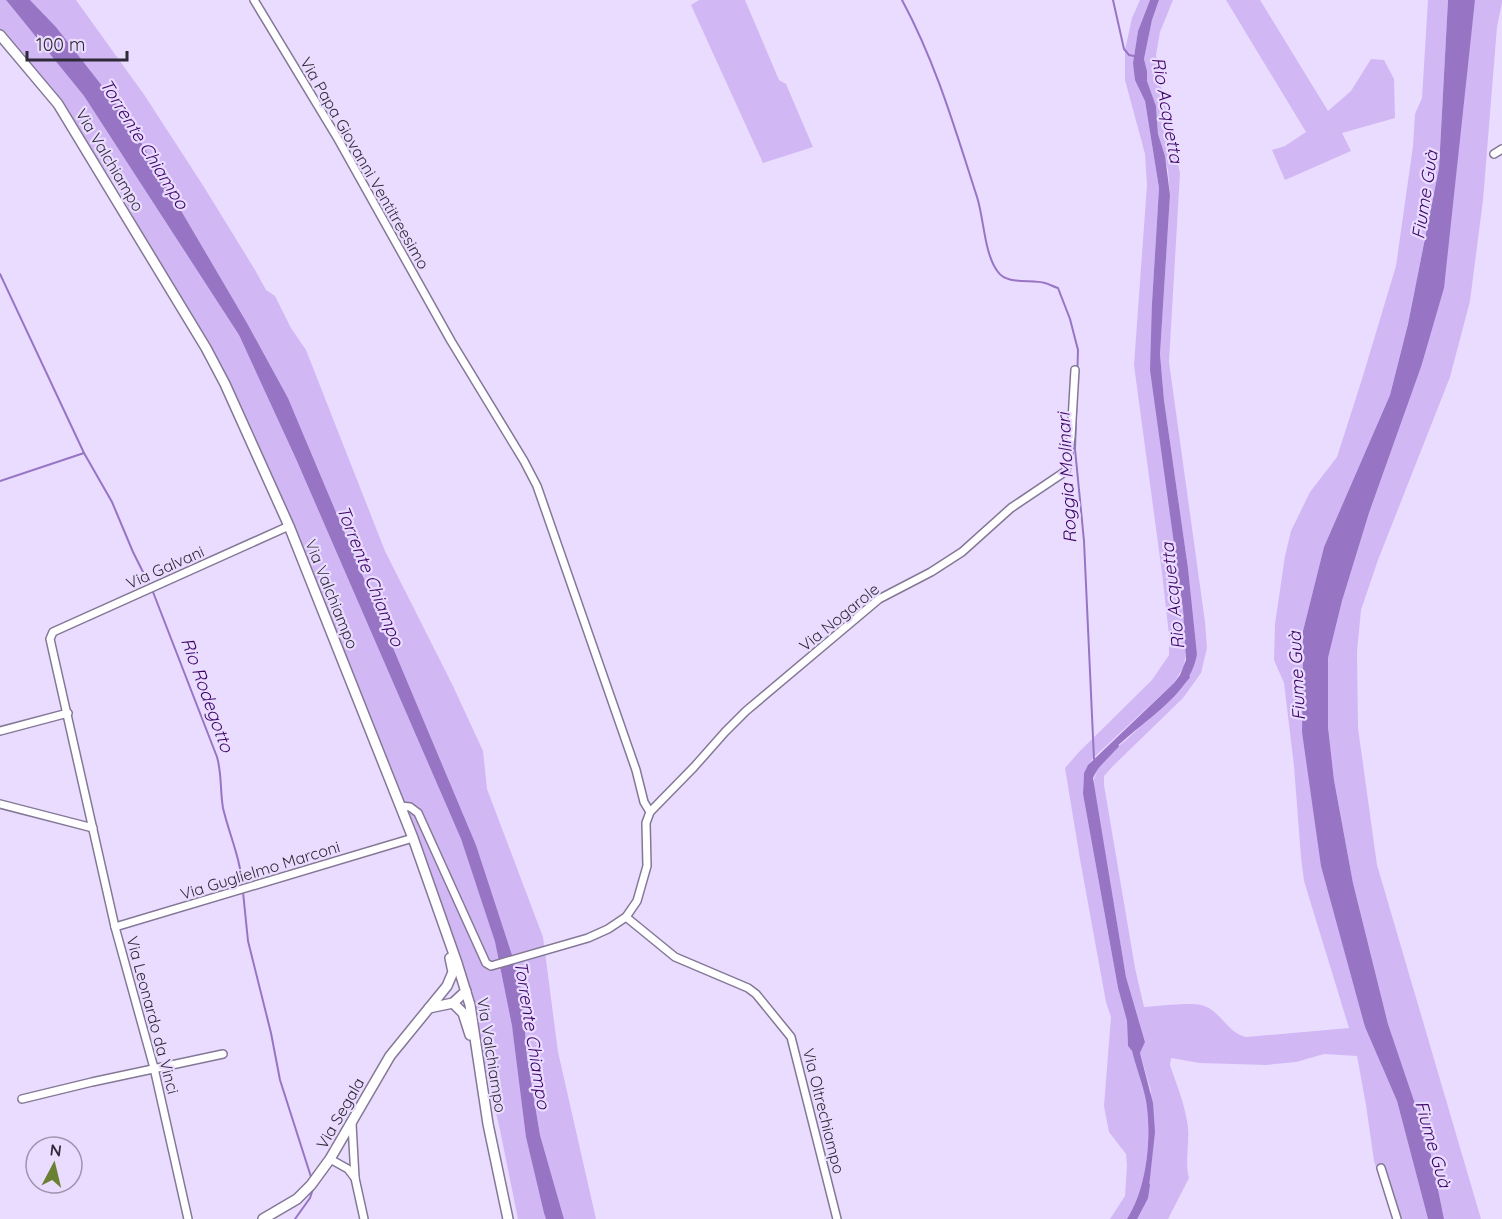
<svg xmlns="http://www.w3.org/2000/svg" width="1502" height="1219" font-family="Quicksand,sans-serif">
  <rect width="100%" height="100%" fill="#eadcff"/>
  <g fill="#d1b8f5">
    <polygon points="0,0 6,0 84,96 239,335 296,459 461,839 495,942 512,1026 546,1219 518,1219 500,1130 462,970 250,430 118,189 63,106 0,29"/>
    <polygon points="30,0 76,0 145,96 204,187 255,270 266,290 275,296 291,328 306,350 385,551 453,686 483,751 487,789 543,937 558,1052 596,1219 564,1219 540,1135 527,1057 522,992 515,964 476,845 288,398 247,323 125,115 56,27"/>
    <polygon points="699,0 745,0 779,80 786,84 813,147 763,163 691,5"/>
    <path d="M 1140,0 L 1150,0 L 1138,31 L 1133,63 L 1145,101 L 1159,188 L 1152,303 L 1152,336 L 1159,428 L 1183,609 L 1186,650 L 1184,666 L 1174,683 L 1093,758 L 1084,773 L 1083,794 L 1118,988 L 1127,1021 L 1128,1046 L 1132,1051 C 1136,1068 1143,1084 1146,1101 C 1152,1137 1147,1188 1127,1219 L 1110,1219 L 1125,1196 L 1127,1165 L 1126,1154 L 1109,1132 L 1104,1106 L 1111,1017 L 1106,1002 L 1080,859 L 1065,768 L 1079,752 L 1152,680 L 1169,655 L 1169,635 L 1162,573 L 1134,365 L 1147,185 L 1145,154 L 1125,80 L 1125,50 L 1132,18 Z"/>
    <path d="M 1159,0 L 1173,0 L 1160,32 L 1156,55 L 1161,86 L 1180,173 L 1169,362 L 1205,622 L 1207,648 L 1201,673 L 1183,698 L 1113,766 L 1104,776 L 1104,785 L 1135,968 L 1144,1007 C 1157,1006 1190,1002 1201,1005 C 1220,1009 1227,1033 1246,1037 L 1349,1028 L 1304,881 L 1301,857 L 1294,766 L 1284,683 L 1274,660 L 1275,624 L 1285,556 L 1291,531 L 1310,492 L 1337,457 L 1362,379 L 1396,266 L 1413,146 L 1415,114 L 1422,98 L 1428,0 L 1448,0 L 1439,168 L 1408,324 L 1390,395 L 1324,547 L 1303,631 L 1303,650 L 1302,732 L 1365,1027 L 1397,1101 L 1428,1219 L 1393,1219 L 1374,1161 L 1366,1105 L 1357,1056 L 1324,1054 L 1296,1062 L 1266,1065 L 1200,1063 L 1171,1058 L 1170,1065 C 1176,1083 1184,1102 1187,1121 C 1191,1140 1184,1160 1189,1178 L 1168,1219 L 1136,1219 L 1147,1197 L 1149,1187 L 1151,1091 L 1140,1053 L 1145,1042 L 1126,977 L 1093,782 L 1099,764 L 1106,756 L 1125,741 L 1179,690 L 1197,654 L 1188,568 L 1164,400 L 1160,354 L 1170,195 L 1168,170 L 1158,134 L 1156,106 L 1147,81 L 1147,71 L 1144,59 L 1152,20 Z"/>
    <polygon points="1226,0 1260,0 1328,111 1351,91 1371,59 1384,60 1394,79 1395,118 1342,133 1351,151 1285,180 1272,150 1285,146 1306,132"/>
    <polygon points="1475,0 1502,0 1502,3 1497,27 1483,200 1470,301 1450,377 1378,560 1361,610 1357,652 1358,728 1377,865 1481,1219 1444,1219 1429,1145 1388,1024 1353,883 1334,780 1328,727 1328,658 1342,601 1369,513 1421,367 1462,104"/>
  </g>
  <g fill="#9775c4">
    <polygon points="6,0 30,0 56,27 125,115 247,323 288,398 476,845 515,964 522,992 527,1057 540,1135 564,1219 546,1219 544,1213 526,1137 512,1026 495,942 461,839 296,459 239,335 84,96"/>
    <path d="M 1150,0 L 1159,0 L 1152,20 L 1144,59 L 1147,71 L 1147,81 L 1156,106 L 1158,134 L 1165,156 L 1170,195 L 1160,354 L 1164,400 L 1188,568 L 1197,654 C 1188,708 1115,731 1093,778 L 1126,977 L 1145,1042 L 1140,1053 L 1153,1103 L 1155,1132 L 1149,1187 L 1147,1197 L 1136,1219 L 1127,1219 C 1147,1188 1152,1137 1146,1101 C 1143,1084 1136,1068 1132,1051 L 1128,1046 L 1127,1021 L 1118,988 L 1083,794 L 1084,773 L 1088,765 L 1174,683 L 1180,675 L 1186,660 L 1183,609 L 1150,370 L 1152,303 L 1159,188 L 1145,101 L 1135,80 L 1133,63 L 1138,31 Z"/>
    <polygon points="1448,0 1475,0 1444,288 1421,367 1369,513 1342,601 1328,658 1328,727 1334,780 1353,883 1388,1024 1429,1145 1444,1219 1428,1219 1397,1101 1365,1027 1321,866 1302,732 1303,650 1303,631 1324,547 1390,395 1408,324 1439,168"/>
  </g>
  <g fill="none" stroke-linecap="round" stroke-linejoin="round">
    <g stroke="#9775c4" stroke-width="2">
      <path d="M 902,0 C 936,63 955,129 977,197 C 984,218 984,254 998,272 C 1007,285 1031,279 1045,283 C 1049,284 1054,287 1058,288 L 1070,319 L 1078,350 L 1075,449 L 1084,541 L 1094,759"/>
      <polyline points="1113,0 1124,49 1129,55 1134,56"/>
      <path d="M 0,274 L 84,453 L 112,502 L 133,552 L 153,592 L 217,757 C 222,774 220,791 223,808 C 229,834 241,859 242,886"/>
      <polyline points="0,481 84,453"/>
      <polyline points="1173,696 1189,677"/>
      <polyline points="1097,768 1118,746"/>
      <polyline points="243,892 248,941 271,1033 280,1080 312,1180"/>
      <polyline points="295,1219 310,1198 313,1189"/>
      <polyline points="1136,1219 1147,1198 1149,1185"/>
    </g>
    <defs>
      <g id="street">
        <polyline points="254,0 338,139 451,341 524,461 537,486 636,770 644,802 650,812"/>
        <polyline points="1494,154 1502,149"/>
        <polyline points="0,731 68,713"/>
        <polyline points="0,804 93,828"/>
        <polyline points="400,806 410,807 418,813 486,963 491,966 588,938 608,929 626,917 637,901 647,866 646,823 650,812 694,767 725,732 746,711 879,599 931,572 962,552 1011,508 1066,471 1071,437 1075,370"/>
        <polyline points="626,917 675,957 748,988 756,994 791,1037 837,1219"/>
        <polyline points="115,927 413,838"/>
        <polyline points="22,1099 92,1082 223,1054"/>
        <polyline points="352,1124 355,1178 364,1219"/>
        <polyline points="330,1159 348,1169 355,1178"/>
        <polyline points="1381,1168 1397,1219"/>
        <polyline points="188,1219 154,1068 115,927 50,639 53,632 289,526"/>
      </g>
      <g id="secondary">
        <polyline points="0,35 58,104 206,348 225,384 289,526 413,838 457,963 470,1005 488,1124 508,1219"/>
        <polyline points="453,1003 463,1013 470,1035"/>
        <polyline points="429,1008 453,1003 466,991"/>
        <polyline points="263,1219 297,1199 311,1185 330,1159 390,1056 447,986 453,972 450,958"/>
      </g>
    </defs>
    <use href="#street" stroke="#847897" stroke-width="10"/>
    <use href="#secondary" stroke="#847897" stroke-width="12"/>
    <use href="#street" stroke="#fff" stroke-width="7"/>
    <use href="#secondary" stroke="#fff" stroke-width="9"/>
  </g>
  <g text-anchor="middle" stroke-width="4.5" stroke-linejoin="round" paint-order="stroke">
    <g font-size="16" fill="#2f2a37" stroke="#eadcff">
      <text transform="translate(110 160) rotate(59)" y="6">Via Valchiampo</text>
      <text transform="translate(365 163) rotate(60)" y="6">Via Papa Giovanni Ventitreesimo</text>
      <text transform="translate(165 567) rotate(-24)" y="6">Via Galvani</text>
      <text transform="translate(332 594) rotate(68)" y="6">Via Valchiampo</text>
      <text transform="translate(839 617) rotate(-39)" y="6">Via Nogarole</text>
      <text transform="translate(260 870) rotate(-17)" y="6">Via Guglielmo Marconi</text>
      <text transform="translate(153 1015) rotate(75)" y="6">Via Leonardo da Vinci</text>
      <text transform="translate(492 1055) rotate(81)" y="6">Via Valchiampo</text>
      <text transform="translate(824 1111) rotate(76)" y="6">Via Oltrechiampo</text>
      <text transform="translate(340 1113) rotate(-60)" y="6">Via Segala</text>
    </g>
    <g font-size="18" font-style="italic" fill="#3c0266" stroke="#eadcff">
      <text transform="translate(1167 110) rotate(80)" y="6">Rio Acquetta</text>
      <text transform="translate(144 144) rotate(58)" y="6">Torrente Chiampo</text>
      <text transform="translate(1425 195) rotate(-81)" y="6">Fiume Guà</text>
      <text transform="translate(1067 478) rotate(-93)" y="6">Roggia Molinari</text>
      <text transform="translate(370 576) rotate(68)" y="6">Torrente Chiampo</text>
      <text transform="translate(1173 596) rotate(-96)" y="6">Rio Acquetta</text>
      <text transform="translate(1297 676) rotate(-93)" y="6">Fiume Guà</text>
      <text transform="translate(207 695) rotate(70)" y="6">Rio Rodegotto</text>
      <text transform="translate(532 1035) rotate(81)" y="6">Torrente Chiampo</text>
      <text transform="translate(1433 1144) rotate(74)" y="6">Fiume Guà</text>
    </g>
  </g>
  <g transform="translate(54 1165) rotate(7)"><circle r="28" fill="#eadcff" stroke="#9f95af" stroke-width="1.5"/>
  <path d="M0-4.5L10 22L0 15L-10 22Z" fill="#6a8032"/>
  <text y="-9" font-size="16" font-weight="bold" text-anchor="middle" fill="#2f2a37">N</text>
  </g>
  <path d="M27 51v9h100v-9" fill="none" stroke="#2f2a37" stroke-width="3"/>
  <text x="36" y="51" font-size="18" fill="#2f2a37" stroke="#eadcff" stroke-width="4.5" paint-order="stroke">100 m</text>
</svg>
